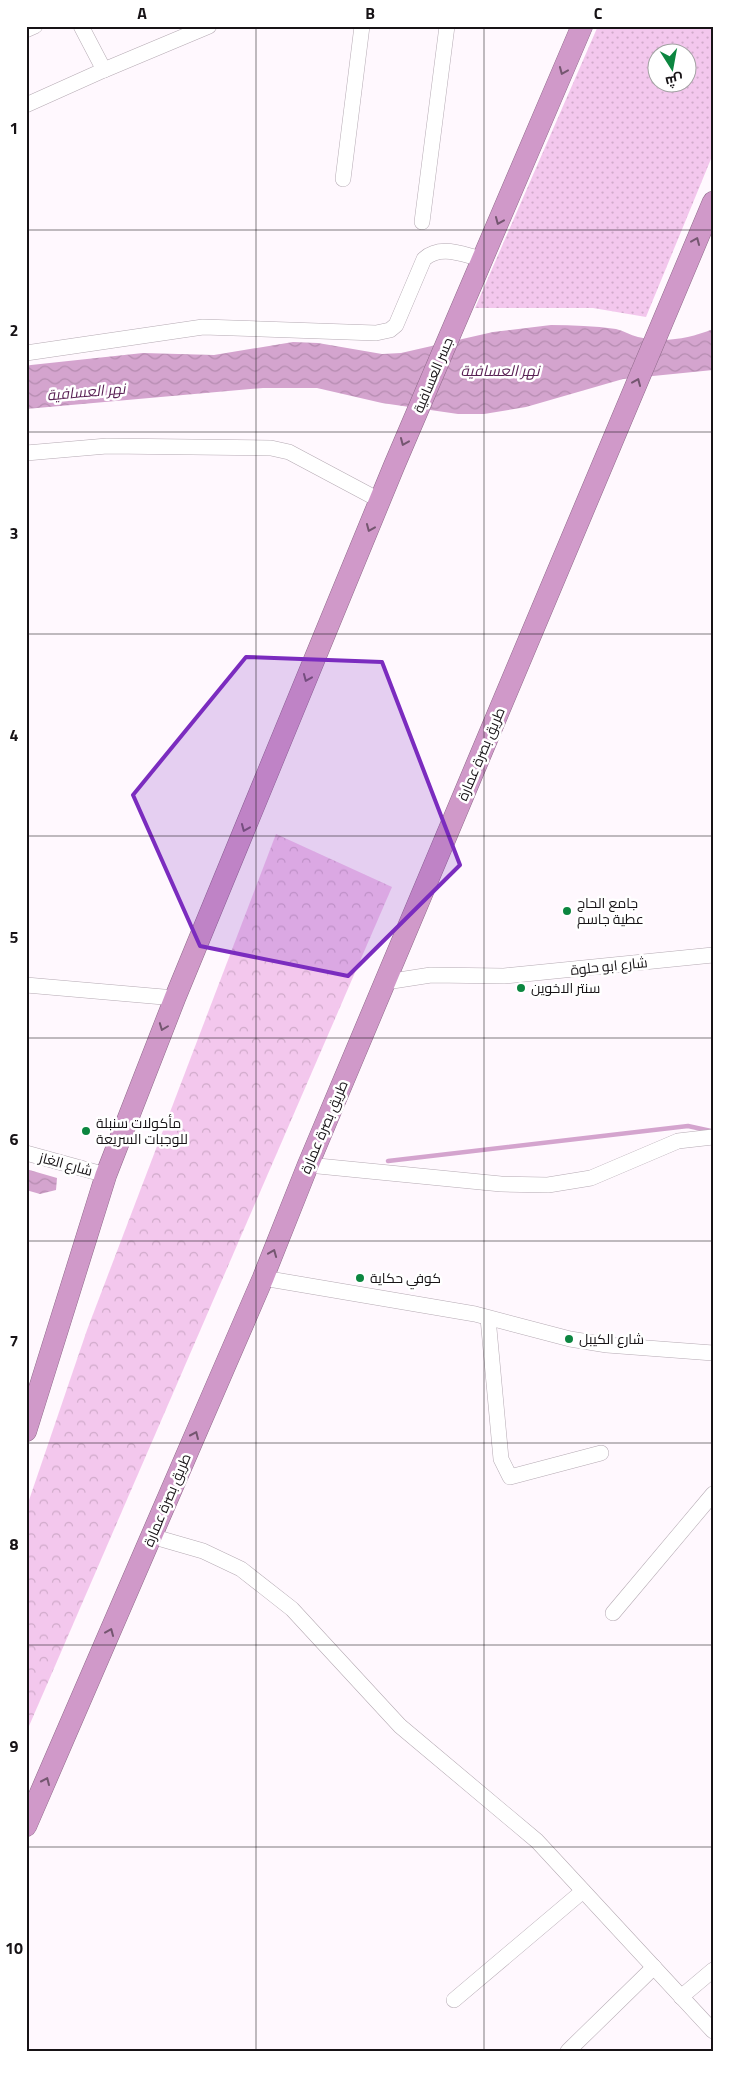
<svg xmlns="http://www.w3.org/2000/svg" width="739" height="2077" font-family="'Titillium Web',Cairo,sans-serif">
  <defs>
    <pattern id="grass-dots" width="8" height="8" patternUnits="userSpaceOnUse" patternTransform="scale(1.25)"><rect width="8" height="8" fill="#f3c7ed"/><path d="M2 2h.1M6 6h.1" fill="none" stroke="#d0aaca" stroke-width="1.8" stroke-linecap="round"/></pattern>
    <pattern id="park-crowns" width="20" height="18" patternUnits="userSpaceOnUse" patternTransform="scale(1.25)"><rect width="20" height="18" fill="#f3c7ed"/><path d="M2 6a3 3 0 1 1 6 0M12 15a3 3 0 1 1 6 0" fill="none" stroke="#d0aaca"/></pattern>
    <pattern id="water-waves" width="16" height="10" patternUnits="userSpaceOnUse" patternTransform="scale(1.25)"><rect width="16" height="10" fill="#d4a4ce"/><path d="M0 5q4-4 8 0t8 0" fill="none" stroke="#b58cb0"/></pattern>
  </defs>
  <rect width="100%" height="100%" fill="#fff8fe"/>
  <path fill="url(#grass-dots)" fill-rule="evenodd" d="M 598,26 L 713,26 L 713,154 L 646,317 L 593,308 L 475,308 ZM 656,52 L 686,52 L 686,82 L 656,82 Z"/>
  <polygon fill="url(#park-crowns)" points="276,834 392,887 26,1733 26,1509 87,1330"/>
  <g fill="url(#water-waves)">
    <path d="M 551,325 C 573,325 594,326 616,329 C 624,331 630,335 638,337 C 664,343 688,339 713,329 L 713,370 L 623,379 L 526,407 L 484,414 L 458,414 L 382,403 L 317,388 L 263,388 L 26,409 L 26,366 L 31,365 L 143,353 L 214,355 L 293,342 L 318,343 L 382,354 L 401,353 L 493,332 Z"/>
    <polygon points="26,1169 57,1178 56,1190 40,1194 26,1190"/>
  </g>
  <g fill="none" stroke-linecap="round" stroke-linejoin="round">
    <polyline stroke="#d4a4ce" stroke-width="4.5" points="388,1161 688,1126 711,1131"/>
    <defs>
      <g id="minor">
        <polyline points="81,26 104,70"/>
        <polyline points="26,30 35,26"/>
        <polyline points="26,105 104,70 209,26"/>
        <polyline points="343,179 362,26"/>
        <polyline points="422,222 447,26"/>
        <path d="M 26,353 L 203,327 L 376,333 L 390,330 L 396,325 L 424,259 C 441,244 463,255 483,259"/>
        <polyline points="26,453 107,446 271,448 289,452 381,501"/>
        <polyline points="386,982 431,975 504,976 713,955"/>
        <polyline points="26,985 175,998"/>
        <polyline points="26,1153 106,1175"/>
        <polyline points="308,1165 501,1184 548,1185 591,1178 678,1141 713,1137"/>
        <polyline points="263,1278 475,1314 570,1339 607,1345 713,1353"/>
        <polyline points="488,1318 501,1459 510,1477 601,1453"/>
        <polyline points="151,1536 203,1551 241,1569 292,1609 400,1726 537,1841 713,2031"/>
        <polyline points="613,1613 713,1494"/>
        <polyline points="681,1997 713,1970"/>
        <polyline points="454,2000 583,1891"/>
        <polyline points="568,2051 654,1967"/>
      </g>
      <g id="highway">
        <polyline points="26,1431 106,1175 175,998 394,466 582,26"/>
        <polyline points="26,1826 263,1278 308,1165 713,202"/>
      </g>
    </defs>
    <use href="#minor" stroke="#b5aab3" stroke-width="16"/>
    <use href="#highway" stroke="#8f6a8a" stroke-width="22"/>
    <use href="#minor" stroke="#fff" stroke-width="15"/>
    <use href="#highway" stroke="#d099c9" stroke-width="21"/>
  </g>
  <defs><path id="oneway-chevron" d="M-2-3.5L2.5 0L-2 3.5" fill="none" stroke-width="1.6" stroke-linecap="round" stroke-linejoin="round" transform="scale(1.25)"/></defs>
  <g stroke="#745670">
    <use href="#oneway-chevron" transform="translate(563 71) rotate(113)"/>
    <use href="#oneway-chevron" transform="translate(499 221) rotate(113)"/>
    <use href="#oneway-chevron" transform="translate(696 241) rotate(-67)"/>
    <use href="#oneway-chevron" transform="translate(637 382) rotate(-67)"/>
    <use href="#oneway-chevron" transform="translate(404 442) rotate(113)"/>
    <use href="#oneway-chevron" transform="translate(370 528) rotate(113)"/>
    <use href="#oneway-chevron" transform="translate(307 678) rotate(113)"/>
    <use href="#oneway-chevron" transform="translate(245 828) rotate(113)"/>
    <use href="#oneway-chevron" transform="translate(163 1027) rotate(111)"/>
    <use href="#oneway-chevron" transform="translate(273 1253) rotate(-68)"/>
    <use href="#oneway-chevron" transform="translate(195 1435) rotate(-66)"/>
    <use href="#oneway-chevron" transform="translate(110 1632) rotate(-67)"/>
    <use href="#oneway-chevron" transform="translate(46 1781) rotate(-66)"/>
  </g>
  <path fill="#7b2cbf" fill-opacity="0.2" stroke="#7b2cbf" stroke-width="4" stroke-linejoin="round" d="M 246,657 L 382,662 L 460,865 L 348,976 L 200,946 L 133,795 Z"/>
  <path fill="none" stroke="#171316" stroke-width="1" stroke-opacity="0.55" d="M 256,26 L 256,2051M 484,26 L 484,2051M 26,230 L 713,230M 26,432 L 713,432M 26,634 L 713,634M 26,836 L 713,836M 26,1038 L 713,1038M 26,1241 L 713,1241M 26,1443 L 713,1443M 26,1645 L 713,1645M 26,1847 L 713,1847"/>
  <g fill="#0c8640" stroke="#fff" stroke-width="2">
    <circle cx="567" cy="911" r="5"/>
    <circle cx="521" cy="988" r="5"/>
    <circle cx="86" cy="1131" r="5"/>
    <circle cx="360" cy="1278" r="5"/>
    <circle cx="569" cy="1339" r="5"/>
  </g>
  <g text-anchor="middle" stroke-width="5" stroke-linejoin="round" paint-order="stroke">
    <g font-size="14" fill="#171316" stroke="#fff">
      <text transform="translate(433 375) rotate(-67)" y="5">جسر العسافية</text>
      <text transform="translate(481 754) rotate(-67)" y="5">طريق بصرة عمارة</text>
      <text transform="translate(609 966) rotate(-6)" y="5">شارع ابو حلوة</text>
      <text transform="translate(324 1127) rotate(-67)" y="5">طريق بصرة عمارة</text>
      <text transform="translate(66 1164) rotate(15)" y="5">شارع الغاز</text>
      <text transform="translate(167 1500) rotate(-67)" y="5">طريق بصرة عمارة</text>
    </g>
    <g font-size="14" fill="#171316" stroke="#fff" text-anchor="start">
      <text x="577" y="908">جامع الحاج<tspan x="577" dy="16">عطية جاسم</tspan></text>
      <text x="531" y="993">سنتر الاخوين</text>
      <text x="96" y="1128">مأكولات سنبلة<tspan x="96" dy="16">للوجبات السريعة</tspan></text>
      <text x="370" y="1283">كوفي حكاية</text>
      <text x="579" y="1344">شارع الكيبل</text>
    </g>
    <g font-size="15" font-style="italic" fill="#581f53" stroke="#fff">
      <text x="500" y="376">نهر العسافية</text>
      <text transform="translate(86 392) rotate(-5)" y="5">نهر العسافية</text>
    </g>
  </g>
  <rect width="739" height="2077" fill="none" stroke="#ffffff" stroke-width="55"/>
  <g transform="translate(672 68) rotate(169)"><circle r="24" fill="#ffffff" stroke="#a2a1a2"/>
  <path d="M0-4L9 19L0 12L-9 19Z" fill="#0c8640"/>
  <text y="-8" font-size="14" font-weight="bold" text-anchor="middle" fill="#171316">ش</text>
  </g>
  <rect x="28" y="28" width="684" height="2022" fill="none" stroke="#171316" stroke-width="2"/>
  <g font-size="16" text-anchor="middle" font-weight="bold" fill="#171316">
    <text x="142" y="19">A</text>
    <text x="370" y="19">B</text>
    <text x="598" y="19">C</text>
    <text x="14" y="134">1</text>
    <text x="14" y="336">2</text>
    <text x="14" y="539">3</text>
    <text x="14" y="741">4</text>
    <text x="14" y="943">5</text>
    <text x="14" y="1145">6</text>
    <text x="14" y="1347">7</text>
    <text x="14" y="1550">8</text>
    <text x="14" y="1752">9</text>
    <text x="14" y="1954">10</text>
  </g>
</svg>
